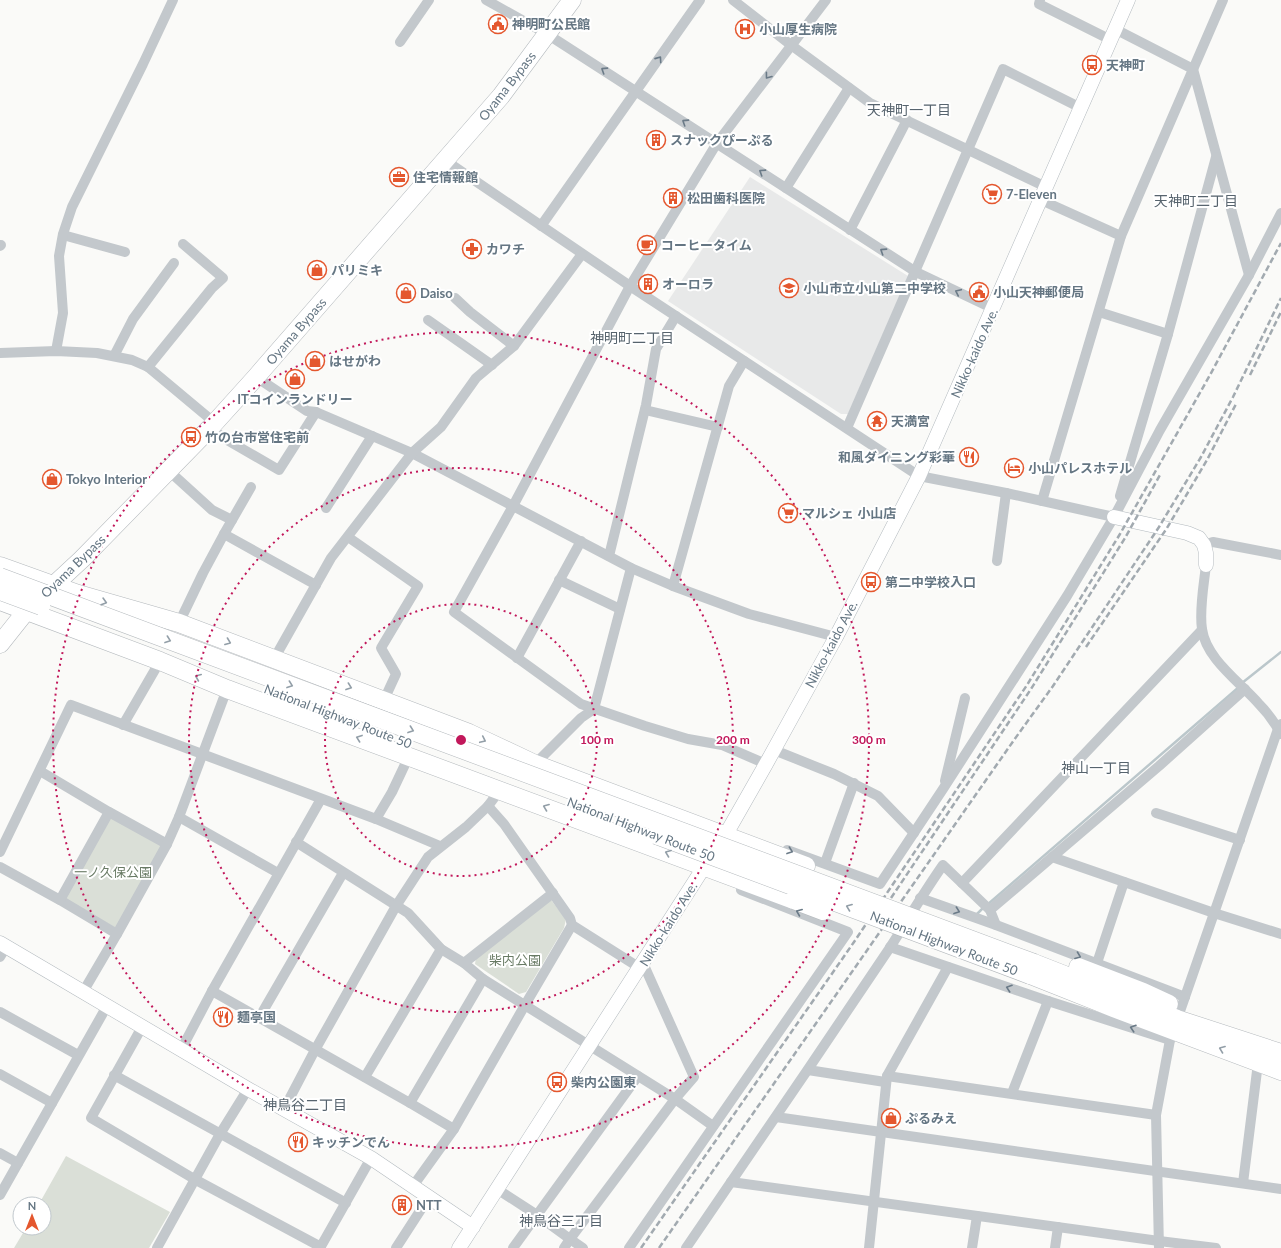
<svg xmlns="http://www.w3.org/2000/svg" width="1281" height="1248" font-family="Lato,'Noto Sans JP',sans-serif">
  <rect width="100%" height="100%" fill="#fafaf8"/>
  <polygon fill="#e8e9e9" points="750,177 908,276 848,414 841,414 668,301"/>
  <g fill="#dadfd7">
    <polygon points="111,817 162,846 116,928 64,899"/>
    <polygon points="551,900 566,919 564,928 526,992 519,994 475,964 476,957"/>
    <polygon points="66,1156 170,1212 149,1248 14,1248 26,1228 44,1228 44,1204 39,1204"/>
  </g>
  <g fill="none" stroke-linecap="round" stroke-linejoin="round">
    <g stroke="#bbc7cb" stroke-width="2.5">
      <polyline points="1242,683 1281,652"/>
      <polyline points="987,905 1239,687"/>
      <polyline points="977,914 983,908"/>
    </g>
    <defs>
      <g id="secondary">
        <polyline points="1114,517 1187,533 1199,538 1204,545 1206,553 1206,565"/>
        <polyline points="0,943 248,1089 371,1158 473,1227"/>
        <polyline points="459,1248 704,867 725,836 766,764 836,637 919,476 1128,0"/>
      </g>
      <g id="highway">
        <polyline points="0,566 78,594 179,623 469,733 535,764 806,866"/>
        <polyline points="0,601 160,661 227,689 794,900"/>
        <polyline points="0,644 27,610 82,559 210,428 256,377 501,96 572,0"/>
        <polyline points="1034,963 1177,1019 1281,1053"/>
        <polyline points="1078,967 1143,992 1169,1004"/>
        <polyline points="1030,975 1121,1011 1281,1071"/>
      </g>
    </defs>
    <use href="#secondary" stroke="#b3babf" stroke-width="15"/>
    <use href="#highway" stroke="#b4b9bd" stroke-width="19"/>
    <g stroke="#c3c8cc" stroke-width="10">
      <polyline points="486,0 547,34 916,272 994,309"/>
      <polyline points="733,0 791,45 870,103 1046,187"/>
      <polyline points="1040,0 1039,4 1111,40"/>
      <polyline points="1115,29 1193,69 1249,275"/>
      <polyline points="400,42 429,0"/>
      <polyline points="446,161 630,286 919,476 1006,493 1114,517"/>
      <polyline points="786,188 849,88"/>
      <polyline points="1041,200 1121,236"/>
      <polyline points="541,226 700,0"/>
      <polyline points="850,230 907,120"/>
      <polyline points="63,235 125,252"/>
      <polyline points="0,246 1,245"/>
      <polyline points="455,298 470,312 514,346"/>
      <polyline points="1099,312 1168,334"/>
      <polyline points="428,320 492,365"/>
      <polyline points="56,351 63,313 59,256 63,234 72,207 143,64 173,0"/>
      <polyline points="0,353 56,351 97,353 132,360 148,367 215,423"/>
      <polyline points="114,356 133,319 174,263"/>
      <polyline points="148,367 212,288 223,278 183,244"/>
      <polyline points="256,377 307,411 316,412 412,453 631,568 673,586 749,614 836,637"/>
      <polyline points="645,410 718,427"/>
      <polyline points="210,428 227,440 279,470 316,412"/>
      <polyline points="847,428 1003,69 1081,108"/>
      <polyline points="168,470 212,510 232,520"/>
      <polyline points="1120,496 1168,334 1216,157"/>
      <polyline points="1042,501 1121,236 1223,0"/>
      <polyline points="326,508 372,436"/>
      <polyline points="224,534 251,487"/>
      <polyline points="348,537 418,586 381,648 396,674 384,700"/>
      <polyline points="1204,545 1213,542 1281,555"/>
      <polyline points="609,556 646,405 656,349 676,316"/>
      <polyline points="997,561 1006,493"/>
      <path d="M 1206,565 C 1204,584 1199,610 1202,629 C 1206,659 1240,682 1259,704 C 1268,713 1275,723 1281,734"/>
      <polyline points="559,580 620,609"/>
      <polyline points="673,586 729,386 744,361"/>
      <polyline points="179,623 203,573 224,534 316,585"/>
      <polyline points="517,658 581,541"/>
      <polyline points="274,659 331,558 412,453 441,427 476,378 514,346 582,254"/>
      <polyline points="123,725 160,661"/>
      <polyline points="774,750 834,774 878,796 914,833"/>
      <polyline points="535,764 581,718 594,709 631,568"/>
      <polyline points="766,764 722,745 688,739 645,726 581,704 454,612 513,506 630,286 717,143 826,0"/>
      <polyline points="40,771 109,812 167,844"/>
      <polyline points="945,781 965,698"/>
      <polyline points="488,806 504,824 570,918 572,925 640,968"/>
      <polyline points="1156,813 1240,840"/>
      <polyline points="179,817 278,873"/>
      <polyline points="376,819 392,792 409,756"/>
      <polyline points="296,842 408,913 441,949 464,963 483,979 675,1099 713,1126"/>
      <polyline points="787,850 880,884 943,789 1067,596 1114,517 1160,430 1249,275 1281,213"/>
      <polyline points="0,852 71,705 376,819 440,846"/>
      <polyline points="1052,857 1214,913 1281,934"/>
      <polyline points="825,863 854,783"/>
      <polyline points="0,867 60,900 117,934"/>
      <polyline points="962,883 1202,630"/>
      <polyline points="920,898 996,925 1185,997"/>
      <polyline points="60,900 109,812"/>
      <polyline points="990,910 1159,766 1245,689"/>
      <polyline points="890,947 1048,1001 1170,1040"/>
      <polyline points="0,957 6,947"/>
      <polyline points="464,963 553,893"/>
      <polyline points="1097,963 1124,882"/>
      <polyline points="212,991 410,1103 454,1129"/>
      <polyline points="83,992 117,934 167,844 179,817 227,689"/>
      <polyline points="0,1012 78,1055"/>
      <polyline points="259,1018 343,873"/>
      <polyline points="142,1027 91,1118 196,1180 321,1247"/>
      <polyline points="181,1050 212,991 321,799"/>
      <polyline points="808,1070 885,1082"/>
      <polyline points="0,1074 52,1103"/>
      <polyline points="114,1075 346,1203"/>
      <polyline points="887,1076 1156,1115"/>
      <polyline points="365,1077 441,949"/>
      <polyline points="1012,1093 1048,1001"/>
      <polyline points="410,1103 483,979"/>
      <polyline points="284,1109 315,1050 396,906 428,857 466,827 488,806 500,790"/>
      <polyline points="776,1117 1281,1189"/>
      <polyline points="0,1153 18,1163"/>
      <polyline points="731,1182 1159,1241 1216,1248"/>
      <polyline points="1243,1183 1258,1063"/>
      <polyline points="413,1186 454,1129 525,1005 572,925"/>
      <polyline points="497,1189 537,1215 570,1239 564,1248"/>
      <polyline points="0,1195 107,1006"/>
      <polyline points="157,1248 220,1134 248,1089"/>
      <polyline points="320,1248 371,1158"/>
      <polyline points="396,1248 429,1197"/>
      <polyline points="513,1248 638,1076"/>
      <polyline points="583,1248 570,1239 675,1099 694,1077 643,963"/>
      <polyline points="629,1248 848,932 741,890"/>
      <path d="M 686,1248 C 754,1149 822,1049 889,949 C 907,921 924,892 943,865 L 990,910 L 996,925"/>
      <polyline points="869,1248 887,1076 948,967"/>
      <polyline points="972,1248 977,1216"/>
      <polyline points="1055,1248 1058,1227"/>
      <polyline points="1159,1248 1156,1115 1170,1040 1278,729 1281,724"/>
    </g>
    <use href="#secondary" stroke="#fff" stroke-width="14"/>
    <use href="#highway" stroke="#fff" stroke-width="18"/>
    <g stroke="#a2aab0" stroke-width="2.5" stroke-dasharray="6 3" stroke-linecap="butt">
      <polyline points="1250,375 1281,312"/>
      <polyline points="1086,647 1167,528 1207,460 1236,404"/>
      <polyline points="881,913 1031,689 1125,538 1160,475"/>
      <polyline points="641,1248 854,942 1027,685 1120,534 1210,375 1281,243"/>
      <polyline points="659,1248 1014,740 1053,686 1159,527 1201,457 1233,397 1281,298"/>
    </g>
    <defs>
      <g id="highway-bridge">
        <polyline points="0,577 1034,963"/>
        <polyline points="0,591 41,606"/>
        <polyline points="656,835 1030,975"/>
        <polyline points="794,900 823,911"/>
      </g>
    </defs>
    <use href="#highway-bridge" stroke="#b4b9bd" stroke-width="19" stroke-linecap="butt"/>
    <use href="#highway-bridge" stroke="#fff" stroke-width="18"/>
  </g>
  <defs><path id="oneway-chevron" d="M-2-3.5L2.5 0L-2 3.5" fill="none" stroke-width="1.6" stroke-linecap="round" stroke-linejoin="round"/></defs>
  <g stroke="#6a7a87">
    <use href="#oneway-chevron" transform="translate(659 59) rotate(-55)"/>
    <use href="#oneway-chevron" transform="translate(604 70) rotate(-147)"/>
    <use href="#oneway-chevron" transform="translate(768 76) rotate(127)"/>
    <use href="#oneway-chevron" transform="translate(685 122) rotate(-147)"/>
    <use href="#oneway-chevron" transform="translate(762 172) rotate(-147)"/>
    <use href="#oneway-chevron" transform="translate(883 251) rotate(-147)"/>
    <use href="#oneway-chevron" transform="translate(958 292) rotate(-155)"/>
    <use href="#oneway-chevron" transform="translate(790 851) rotate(20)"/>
    <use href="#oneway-chevron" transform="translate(957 911) rotate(20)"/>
    <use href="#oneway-chevron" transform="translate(799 912) rotate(-158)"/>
    <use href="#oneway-chevron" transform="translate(1078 956) rotate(21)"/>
    <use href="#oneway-chevron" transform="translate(1009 988) rotate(-161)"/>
    <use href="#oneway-chevron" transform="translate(1133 1028) rotate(-162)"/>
  </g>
  <g stroke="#939fa8">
    <use href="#oneway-chevron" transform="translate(104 602) rotate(16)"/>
    <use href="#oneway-chevron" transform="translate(168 640) rotate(20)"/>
    <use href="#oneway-chevron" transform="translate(228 642) rotate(21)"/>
    <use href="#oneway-chevron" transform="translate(198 677) rotate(-157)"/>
    <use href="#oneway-chevron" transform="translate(290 685) rotate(20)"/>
    <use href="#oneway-chevron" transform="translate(349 687) rotate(20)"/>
    <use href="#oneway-chevron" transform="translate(411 730) rotate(20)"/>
    <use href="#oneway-chevron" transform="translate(359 738) rotate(-160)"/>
    <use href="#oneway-chevron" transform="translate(483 740) rotate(25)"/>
    <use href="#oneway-chevron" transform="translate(546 807) rotate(-159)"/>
    <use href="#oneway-chevron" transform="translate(668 853) rotate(-159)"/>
    <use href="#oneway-chevron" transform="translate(849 907) rotate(-159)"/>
    <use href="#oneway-chevron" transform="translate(1222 1049) rotate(-159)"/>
  </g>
  <g fill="none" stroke="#c2185b" stroke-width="2" stroke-dasharray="2 4">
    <circle cx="461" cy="740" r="136"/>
    <circle cx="461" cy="740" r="272"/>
    <circle cx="461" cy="740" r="408"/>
  </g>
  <defs>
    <symbol id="civic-ring" viewBox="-11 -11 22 22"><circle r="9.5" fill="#fff" stroke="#e4572e" stroke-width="1.5"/><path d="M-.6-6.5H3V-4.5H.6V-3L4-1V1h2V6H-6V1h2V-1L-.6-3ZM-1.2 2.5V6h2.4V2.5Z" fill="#e4572e"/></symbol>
    <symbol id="hospital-ring" viewBox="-11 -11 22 22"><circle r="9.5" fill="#fff" stroke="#e4572e" stroke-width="1.5"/><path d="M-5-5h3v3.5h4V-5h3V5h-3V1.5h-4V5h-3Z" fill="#e4572e"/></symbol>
    <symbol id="bus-ring" viewBox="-11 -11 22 22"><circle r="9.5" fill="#fff" stroke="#e4572e" stroke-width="1.5"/><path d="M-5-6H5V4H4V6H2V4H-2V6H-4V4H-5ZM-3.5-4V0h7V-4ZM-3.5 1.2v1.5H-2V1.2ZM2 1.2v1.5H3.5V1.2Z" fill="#e4572e"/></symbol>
    <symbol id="building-ring" viewBox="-11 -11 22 22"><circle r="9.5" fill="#fff" stroke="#e4572e" stroke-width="1.5"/><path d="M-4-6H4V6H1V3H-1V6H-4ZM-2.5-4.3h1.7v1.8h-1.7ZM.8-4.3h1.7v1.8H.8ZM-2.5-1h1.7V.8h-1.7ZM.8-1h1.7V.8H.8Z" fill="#e4572e"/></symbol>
    <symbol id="office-ring" viewBox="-11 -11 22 22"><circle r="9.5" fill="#fff" stroke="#e4572e" stroke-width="1.5"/><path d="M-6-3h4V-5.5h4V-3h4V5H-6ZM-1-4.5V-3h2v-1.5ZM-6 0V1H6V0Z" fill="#e4572e"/></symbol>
    <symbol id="supermarket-ring" viewBox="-11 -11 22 22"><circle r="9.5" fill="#fff" stroke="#e4572e" stroke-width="1.5"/><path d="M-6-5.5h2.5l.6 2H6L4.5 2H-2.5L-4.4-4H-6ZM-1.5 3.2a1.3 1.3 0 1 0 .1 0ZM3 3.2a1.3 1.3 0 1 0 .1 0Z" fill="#e4572e"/></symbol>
    <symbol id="cafe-ring" viewBox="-11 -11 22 22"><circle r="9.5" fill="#fff" stroke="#e4572e" stroke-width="1.5"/><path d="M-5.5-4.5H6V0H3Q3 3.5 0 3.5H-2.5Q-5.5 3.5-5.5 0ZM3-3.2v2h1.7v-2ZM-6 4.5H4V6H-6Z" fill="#e4572e"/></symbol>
    <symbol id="pharmacy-ring" viewBox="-11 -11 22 22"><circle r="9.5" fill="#fff" stroke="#e4572e" stroke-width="1.5"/><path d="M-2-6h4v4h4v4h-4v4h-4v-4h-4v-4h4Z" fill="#e4572e"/></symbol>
    <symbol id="shop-ring" viewBox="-11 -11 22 22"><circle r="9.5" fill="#fff" stroke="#e4572e" stroke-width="1.5"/><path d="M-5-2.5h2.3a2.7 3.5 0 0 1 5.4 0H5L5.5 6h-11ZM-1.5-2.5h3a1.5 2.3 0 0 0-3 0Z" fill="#e4572e"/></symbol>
    <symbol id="school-ring" viewBox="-11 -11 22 22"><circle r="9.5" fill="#fff" stroke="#e4572e" stroke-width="1.5"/><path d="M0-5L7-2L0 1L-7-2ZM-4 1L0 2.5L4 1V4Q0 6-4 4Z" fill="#e4572e"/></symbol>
    <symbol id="temple-ring" viewBox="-11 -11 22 22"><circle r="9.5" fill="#fff" stroke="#e4572e" stroke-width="1.5"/><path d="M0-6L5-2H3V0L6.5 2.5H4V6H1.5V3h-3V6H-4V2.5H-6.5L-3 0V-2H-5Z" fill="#e4572e"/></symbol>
    <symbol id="restaurant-ring" viewBox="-11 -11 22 22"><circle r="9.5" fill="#fff" stroke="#e4572e" stroke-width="1.5"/><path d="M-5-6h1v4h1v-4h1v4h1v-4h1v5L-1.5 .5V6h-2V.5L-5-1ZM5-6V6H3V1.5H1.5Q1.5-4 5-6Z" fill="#e4572e"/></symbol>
    <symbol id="hotel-ring" viewBox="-11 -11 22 22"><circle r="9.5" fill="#fff" stroke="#e4572e" stroke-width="1.5"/><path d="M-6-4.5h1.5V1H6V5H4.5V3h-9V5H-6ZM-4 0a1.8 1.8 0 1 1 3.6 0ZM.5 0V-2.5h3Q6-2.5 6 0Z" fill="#e4572e"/></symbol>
  </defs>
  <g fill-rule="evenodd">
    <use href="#civic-ring" x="487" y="13" width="22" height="22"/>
    <use href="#hospital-ring" x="734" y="18" width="22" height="22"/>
    <use href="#bus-ring" x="1081" y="54" width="22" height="22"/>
    <use href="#building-ring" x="645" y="129" width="22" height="22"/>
    <use href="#office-ring" x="388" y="166" width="22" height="22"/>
    <use href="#supermarket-ring" x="981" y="183" width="22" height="22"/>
    <use href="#building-ring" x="662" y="187" width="22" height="22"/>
    <use href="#cafe-ring" x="636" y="234" width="22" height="22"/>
    <use href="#pharmacy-ring" x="461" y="238" width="22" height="22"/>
    <use href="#shop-ring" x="306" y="259" width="22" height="22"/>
    <use href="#building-ring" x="637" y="273" width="22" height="22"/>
    <use href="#school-ring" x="778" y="277" width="22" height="22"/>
    <use href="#civic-ring" x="968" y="281" width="22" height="22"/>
    <use href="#shop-ring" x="395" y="282" width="22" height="22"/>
    <use href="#shop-ring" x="304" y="350" width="22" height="22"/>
    <use href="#shop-ring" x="284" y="368" width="22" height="22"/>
    <use href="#temple-ring" x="866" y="410" width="22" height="22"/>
    <use href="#bus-ring" x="180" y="426" width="22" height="22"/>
    <use href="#restaurant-ring" x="958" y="446" width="22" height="22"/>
    <use href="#hotel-ring" x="1003" y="457" width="22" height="22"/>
    <use href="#shop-ring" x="41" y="468" width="22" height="22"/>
    <use href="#supermarket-ring" x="777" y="502" width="22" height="22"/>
    <use href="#bus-ring" x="860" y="571" width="22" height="22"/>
    <use href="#restaurant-ring" x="212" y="1006" width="22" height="22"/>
    <use href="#bus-ring" x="546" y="1071" width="22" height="22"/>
    <use href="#shop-ring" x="880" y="1107" width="22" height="22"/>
    <use href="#restaurant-ring" x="287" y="1131" width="22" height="22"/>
    <use href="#building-ring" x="391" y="1194" width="22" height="22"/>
  </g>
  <g text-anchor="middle" stroke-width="4" stroke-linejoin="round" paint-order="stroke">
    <g font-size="13" font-weight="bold" fill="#657683" stroke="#fff" text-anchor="start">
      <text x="512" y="29">神明町公民館</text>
      <text x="759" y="34">小山厚生病院</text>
      <text x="1106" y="70">天神町</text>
      <text x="670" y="145">スナックぴーぷる</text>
      <text x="413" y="182">住宅情報館</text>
      <text x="1006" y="199">7-Eleven</text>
      <text x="687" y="203">松田歯科医院</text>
      <text x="661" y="250">コーヒータイム</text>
      <text x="486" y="254">カワチ</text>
      <text x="331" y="275">パリミキ</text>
      <text x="662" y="289">オーロラ</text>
      <text x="803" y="293">小山市立小山第二中学校</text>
      <text x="993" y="297">小山天神郵便局</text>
      <text x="420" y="298">Daiso</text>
      <text x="329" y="366">はせがわ</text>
      <text x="295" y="404" text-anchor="middle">ITコインランドリー</text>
      <text x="891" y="426">天満宮</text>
      <text x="205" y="442">竹の台市営住宅前</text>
      <text x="955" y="462" text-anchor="end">和風ダイニング彩華</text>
      <text x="1028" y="473">小山パレスホテル</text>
      <text x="66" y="484">Tokyo Interior</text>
      <text x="802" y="518">マルシェ 小山店</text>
      <text x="885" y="587">第二中学校入口</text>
      <text x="237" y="1022">麺亭国</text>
      <text x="571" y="1087">柴内公園東</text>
      <text x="905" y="1123">ぷるみえ</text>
      <text x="312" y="1147">キッチンでん</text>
      <text x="416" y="1210">NTT</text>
    </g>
    <g font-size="13" fill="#657683" stroke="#fff">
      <text transform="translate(507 86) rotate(-52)" y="5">Oyama Bypass</text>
      <text transform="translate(296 331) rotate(-49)" y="5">Oyama Bypass</text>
      <text transform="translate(974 353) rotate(-66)" y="5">Nikko-kaido Ave.</text>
      <text transform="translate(73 566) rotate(-44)" y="5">Oyama Bypass</text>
      <text transform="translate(831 644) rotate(-62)" y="5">Nikko-kaido Ave.</text>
      <text transform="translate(338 716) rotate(21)" y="5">National Highway Route 50</text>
      <text transform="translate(641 829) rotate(21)" y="5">National Highway Route 50</text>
      <text transform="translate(668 924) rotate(-58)" y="5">Nikko-kaido Ave.</text>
      <text transform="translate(944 943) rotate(21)" y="5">National Highway Route 50</text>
    </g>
    <g font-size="13" fill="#687a64" stroke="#fff">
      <text x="113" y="877">一ノ久保公園</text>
      <text x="515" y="965">柴内公園</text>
    </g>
    <g font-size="14" fill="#57646e" stroke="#fff">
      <text x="909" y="115">天神町一丁目</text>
      <text x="1196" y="206">天神町二丁目</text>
      <text x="632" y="343">神明町二丁目</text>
      <text x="1096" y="773">神山一丁目</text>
      <text x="305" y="1110">神鳥谷二丁目</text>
      <text x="561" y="1226">神鳥谷三丁目</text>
    </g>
  </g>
  <circle cx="461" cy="740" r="6" fill="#c2185b" stroke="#fff" stroke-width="2"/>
  <g font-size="12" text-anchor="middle" font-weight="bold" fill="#c2185b" stroke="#fff" stroke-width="4" stroke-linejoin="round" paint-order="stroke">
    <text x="597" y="744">100 m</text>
    <text x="733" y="744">200 m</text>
    <text x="869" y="744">300 m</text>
  </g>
  <g transform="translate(32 1216)"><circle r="19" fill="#ffffff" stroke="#c1c8cd"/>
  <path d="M0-3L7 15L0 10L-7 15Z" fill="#e4572e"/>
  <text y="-6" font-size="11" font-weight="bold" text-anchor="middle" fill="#657683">N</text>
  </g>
</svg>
